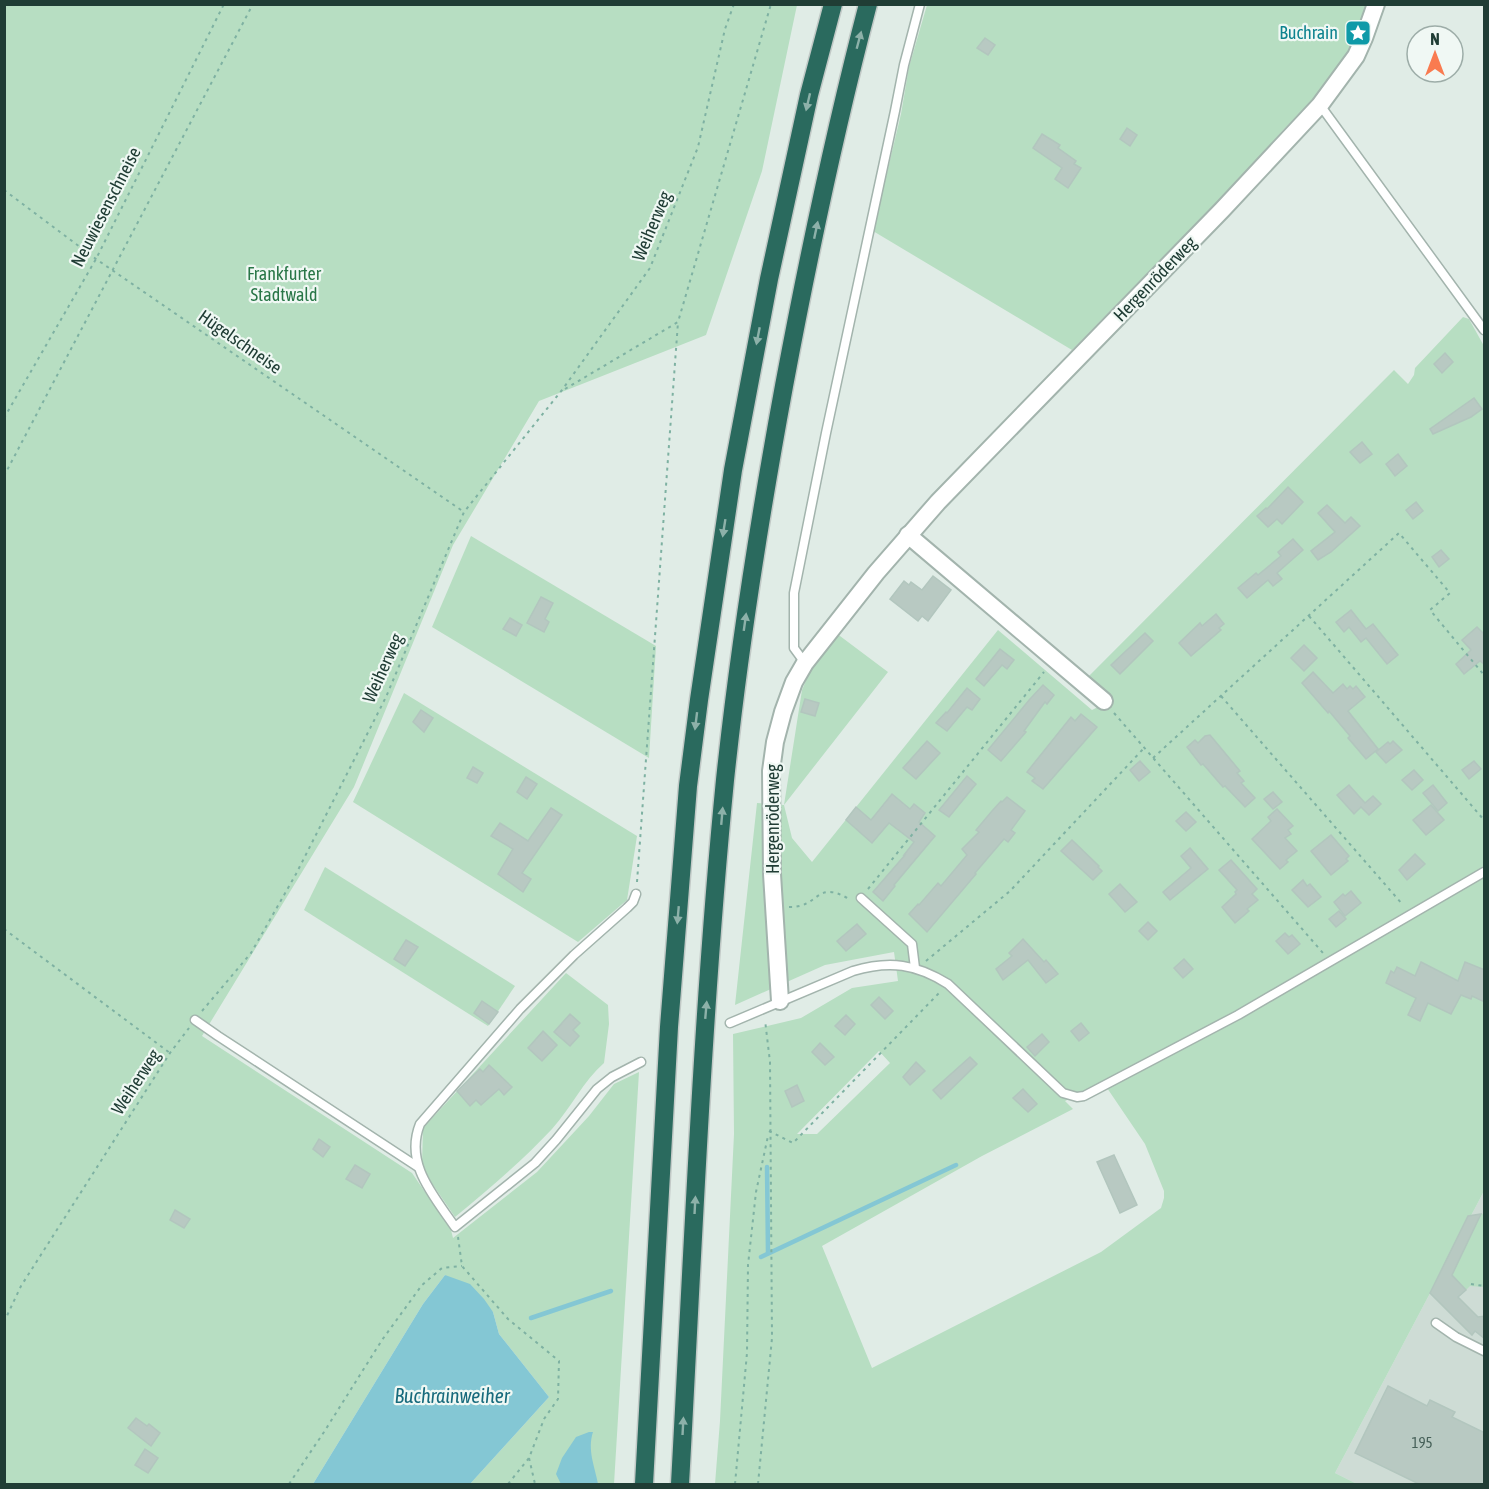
<svg xmlns="http://www.w3.org/2000/svg" width="1489" height="1489" font-family="'Asap Condensed',sans-serif">
  <rect width="100%" height="100%" fill="#e0ece6"/>
  <polygon fill="#cedcd5" points="1483,1193 1484,1193 1484,1484 1357,1484 1335,1473"/>
  <g fill="#b7dec2" fill-rule="evenodd">
    <polygon points="5,5 797,5 762,171 706,335 539,401 453,545 354,787 202,1036 412,1173 451,1230 453,1238 537,1172 589,1116 614,1084 639,1072 614,1484 470,1484 549,1397 499,1334 493,1312 445,1275 423,1304 313,1484 5,1484"/>
    <polygon points="927,5 1367,5 1363,18 1348,52 1338,70 1315,97 1284,129 1249,169 1072,350 873,231 901,114 909,67"/>
    <path d="M 1463,317 L 1469,319 L 1484,346 L 1484,1193 L 1483,1193 L 1335,1473 L 1357,1484 L 715,1484 L 720,1421 L 734,1134 L 733,1034 L 801,1018 L 852,988 L 898,981 L 894,952 L 825,965 L 735,1005 L 757,803 L 784,805 L 802,690 L 816,657 L 836,633 L 888,672 L 784,805 L 792,838 L 812,862 L 998,630 L 1092,710 L 1100,706 L 1088,677 L 1394,370 L 1408,384 L 1414,375 L 1415,368 ZM 879,1051 L 890,1063 L 817,1134 L 797,1134 ZM 1103,1082 L 1145,1144 L 1164,1191 L 1164,1198 L 1161,1208 L 1101,1252 L 872,1368 L 822,1246 L 982,1156 L 1073,1109 L 1065,1101 Z"/>
    <polygon points="471,536 656,646 649,758 432,627"/>
    <polygon points="404,693 637,836 627,900 578,942 353,802"/>
    <polygon points="325,867 515,986 488,1026 304,910"/>
    <path d="M 566,973 L 608,1005 L 609,1024 L 604,1063 C 583,1081 571,1108 552,1129 C 522,1161 489,1189 455,1217 L 431,1182 L 422,1164 L 423,1128 Z"/>
    <polygon points="1481,1214 1484,1214 1484,1289 1483,1287 1470,1286 1466,1290 1452,1275"/>
  </g>
  <g fill="#84c7d4">
    <polygon points="445,1275 470,1284 484,1299 493,1312 499,1334 549,1397 470,1484 313,1484 423,1304"/>
    <path d="M 589,1432 L 593,1432 C 587,1450 595,1467 598,1484 L 561,1484 L 556,1474 L 562,1458 L 576,1437 Z"/>
  </g>
  <g fill="none" stroke-linecap="round" stroke-linejoin="round">
    <g stroke="#84c7d4" stroke-width="4.5">
      <polyline points="767,1167 768,1253"/>
      <polyline points="761,1257 956,1165"/>
      <polyline points="531,1318 611,1291"/>
    </g>
  </g>
  <g fill="#b8c9c2" stroke="#b2c6be" stroke-width="1.5">
    <polygon points="985,38 995,45 988,55 977,48"/>
    <polygon points="1127,128 1137,135 1130,146 1120,139"/>
    <polygon points="1042,134 1060,145 1058,148 1076,161 1074,164 1081,168 1068,188 1055,179 1062,168 1033,148"/>
    <polygon points="1445,353 1453,362 1442,373 1434,364"/>
    <polygon points="1474,398 1482,409 1471,417 1433,434 1430,429"/>
    <polygon points="1362,442 1372,454 1360,463 1350,452"/>
    <polygon points="1398,454 1407,466 1395,476 1386,464"/>
    <polygon points="1288,487 1303,502 1282,524 1277,519 1268,527 1257,516 1266,508 1267,509"/>
    <polygon points="1416,502 1423,511 1413,519 1406,510"/>
    <polygon points="1327,505 1345,523 1351,517 1360,526 1331,552 1318,560 1311,551 1335,532 1318,513"/>
    <polygon points="1293,539 1303,550 1277,573 1282,579 1273,586 1268,580 1247,598 1238,588 1256,573 1258,575 1281,556 1278,552"/>
    <polygon points="1441,550 1449,559 1439,567 1432,557"/>
    <polygon points="933,576 951,590 928,621 922,616 918,621 890,599 904,581 909,585 911,582 922,590"/>
    <polygon points="541,597 553,603 545,619 549,622 544,632 527,623"/>
    <polygon points="1351,610 1366,629 1373,624 1398,655 1387,664 1366,638 1361,642 1349,627 1344,632 1336,622"/>
    <polygon points="1216,614 1224,624 1219,628 1221,630 1191,656 1179,643 1200,623 1202,626"/>
    <polygon points="510,618 522,625 516,636 503,629"/>
    <polygon points="1477,627 1485,635 1485,665 1480,661 1464,674 1456,664 1471,650 1462,640"/>
    <polygon points="1145,633 1153,641 1120,674 1111,665"/>
    <polygon points="1304,645 1317,658 1304,671 1291,658"/>
    <polygon points="1000,649 1014,660 1007,669 1002,665 984,686 976,679"/>
    <polygon points="1313,672 1333,693 1343,684 1347,689 1350,686 1353,689 1356,686 1365,697 1348,711 1378,749 1366,759 1348,738 1350,736 1329,711 1328,713 1302,683"/>
    <polygon points="1043,685 1054,695 1047,704 1045,702 1024,731 1026,732 1001,761 988,750 1030,699"/>
    <polygon points="967,688 980,699 972,710 967,707 947,731 936,723 946,712 947,713"/>
    <polygon points="805,699 819,703 815,716 801,712"/>
    <polygon points="421,710 433,718 424,732 413,722"/>
    <polygon points="1081,714 1097,727 1043,789 1032,781 1035,778 1027,772 1071,717 1075,721"/>
    <polygon points="1210,735 1240,771 1237,773 1244,781 1241,783 1255,798 1245,807 1225,786 1223,787 1203,764 1201,765 1187,747 1195,740 1198,743 1205,736"/>
    <polygon points="927,741 940,753 916,779 903,768"/>
    <polygon points="1393,741 1402,750 1386,763 1376,752 1388,742 1390,744"/>
    <polygon points="1140,761 1150,772 1139,781 1130,770"/>
    <polygon points="1474,761 1481,769 1469,779 1462,770"/>
    <polygon points="473,767 483,773 477,783 467,778"/>
    <polygon points="1414,770 1423,780 1412,790 1402,780"/>
    <polygon points="967,776 976,784 949,817 939,810"/>
    <polygon points="526,777 537,784 527,799 517,792"/>
    <polygon points="1349,785 1365,803 1373,796 1381,804 1369,815 1361,807 1354,814 1337,795"/>
    <polygon points="1433,785 1447,803 1438,811 1423,793"/>
    <polygon points="1273,792 1282,802 1273,809 1264,799"/>
    <polygon points="892,794 910,809 914,804 925,813 919,822 935,836 894,885 895,886 883,901 873,892 905,855 904,855 914,842 889,823 872,843 846,820 856,807 871,820"/>
    <polygon points="1007,797 1025,811 1011,830 1015,833 1008,842 1004,839 975,873 976,874 927,932 909,914 918,904 919,905 938,883 941,886 967,855 962,849 979,832 976,830 992,811 1001,801 1002,802"/>
    <polygon points="1431,805 1444,820 1426,835 1413,820"/>
    <polygon points="551,808 562,815 522,873 531,879 523,892 498,874 513,849 491,836 500,823 528,841"/>
    <polygon points="1277,809 1293,826 1288,830 1291,834 1285,838 1297,851 1286,860 1288,862 1280,869 1252,839 1271,821 1268,817"/>
    <polygon points="1186,812 1196,822 1186,831 1176,821"/>
    <polygon points="1331,835 1349,856 1346,859 1348,861 1331,875 1311,851"/>
    <polygon points="1072,840 1099,866 1098,867 1102,871 1093,880 1061,851"/>
    <polygon points="1190,848 1208,869 1170,900 1163,892 1191,868 1181,856"/>
    <polygon points="1415,854 1425,864 1407,880 1399,870"/>
    <polygon points="1231,860 1257,889 1252,894 1258,900 1247,909 1249,911 1235,923 1222,907 1236,894 1235,892 1237,890 1219,870"/>
    <polygon points="1303,880 1307,886 1310,884 1321,897 1308,907 1292,890"/>
    <polygon points="1120,884 1137,902 1125,912 1109,894"/>
    <polygon points="1351,891 1361,903 1345,916 1334,902 1343,894 1345,896"/>
    <polygon points="1339,911 1346,919 1336,927 1329,919"/>
    <polygon points="1148,922 1157,931 1148,940 1139,931"/>
    <polygon points="857,924 866,934 846,951 837,941"/>
    <polygon points="1285,933 1289,937 1292,935 1300,944 1288,954 1276,941"/>
    <polygon points="1023,939 1044,962 1046,960 1058,974 1046,983 1028,960 1003,980 996,969 1012,956 1009,953"/>
    <polygon points="406,940 418,947 405,966 394,959"/>
    <polygon points="1184,959 1193,969 1183,978 1174,968"/>
    <polygon points="1421,962 1458,981 1465,962 1485,970 1485,1002 1472,996 1471,999 1461,995 1451,1014 1428,1003 1420,1021 1408,1015 1416,998 1386,983 1391,971 1394,973 1397,967 1415,976"/>
    <polygon points="879,997 893,1011 885,1019 871,1005"/>
    <polygon points="482,1001 498,1012 489,1024 474,1013"/>
    <polygon points="570,1014 580,1023 573,1030 579,1036 570,1046 554,1032"/>
    <polygon points="846,1015 855,1024 845,1035 835,1026"/>
    <polygon points="1081,1023 1089,1033 1079,1041 1071,1031"/>
    <polygon points="543,1031 557,1045 542,1061 528,1048"/>
    <polygon points="1042,1034 1049,1042 1035,1056 1027,1047"/>
    <polygon points="820,1043 834,1057 825,1065 812,1052"/>
    <polygon points="970,1057 977,1064 941,1099 933,1090"/>
    <polygon points="916,1062 925,1071 910,1085 903,1077"/>
    <polygon points="489,1065 512,1087 504,1095 499,1089 481,1105 476,1100 470,1106 457,1091 480,1069 483,1072"/>
    <polygon points="797,1085 804,1101 792,1107 785,1091"/>
    <polygon points="1023,1089 1037,1104 1028,1112 1013,1098"/>
    <polygon points="319,1139 330,1147 323,1157 313,1149"/>
    <polygon points="1114,1155 1137,1205 1120,1213 1097,1162"/>
    <polygon points="355,1165 370,1174 362,1188 346,1179"/>
    <polygon points="175,1210 190,1219 184,1228 170,1220"/>
    <polygon points="1481,1214 1452,1275 1466,1290 1458,1297 1478,1317 1485,1316 1485,1339 1475,1331 1472,1335 1430,1293 1468,1216"/>
    <polygon points="1388,1386 1427,1406 1430,1400 1455,1412 1452,1417 1485,1433 1485,1485 1421,1485 1355,1453"/>
    <polygon points="136,1418 147,1426 149,1424 160,1433 151,1446 128,1428"/>
    <polygon points="145,1449 158,1458 148,1473 135,1465"/>
  </g>
  <g fill="none" stroke-linecap="round" stroke-linejoin="round">
    <defs>
      <g id="service">
        <polyline points="1320,105 1484,330"/>
        <polyline points="805,663 794,648 794,593 826,433 895,111 904,65 920,4"/>
        <path d="M 636,894 L 633,902 L 627,908 L 574,955 L 520,1009 L 420,1124 C 404,1164 434,1196 455,1227 L 535,1163 L 556,1140 L 597,1089 L 612,1077 L 641,1062"/>
        <polyline points="861,898 912,944 915,968"/>
        <polyline points="195,1020 218,1036 418,1167"/>
        <path d="M 730,1023 L 853,971 C 890,960 916,964 948,984 L 1063,1093 L 1077,1097 L 1084,1096 L 1238,1015 L 1484,872"/>
        <polyline points="1436,1323 1456,1337 1484,1351"/>
      </g>
      <g id="minor">
        <polyline points="908,535 1104,701"/>
        <polyline points="780,1001 772,874 771,771 775,742 783,712 794,682 805,663 876,573 938,502 1222,210 1320,105 1356,56 1364,38 1376,4"/>
      </g>
      <g id="motorway">
        <polyline points="644,1484 669,1027 688,786 699,700 733,470 769,279 809,95 833,4"/>
        <path d="M 680,1484 C 693,1249 702,1014 725,780 C 739,648 760,516 784,386 C 808,258 835,130 868,4"/>
      </g>
    </defs>
    <use href="#service" stroke="#a3b4ad" stroke-width="11"/>
    <use href="#minor" stroke="#a3b4ad" stroke-width="20"/>
    <use href="#motorway" stroke="#c1c9c6" stroke-width="21"/>
    <g stroke="#7eb1a2" stroke-width="2" stroke-dasharray="3 4.5" stroke-linecap="butt">
      <polyline points="4,190 96,259 464,512"/>
      <polyline points="565,389 678,322 771,4"/>
      <polyline points="4,418 96,259 224,4"/>
      <polyline points="4,476 253,4"/>
      <polyline points="1309,616 1484,820"/>
      <polyline points="1221,696 1403,905"/>
      <polyline points="1114,713 1323,953"/>
      <polyline points="1153,758 1399,533 1450,593 1430,610 1484,675"/>
      <polyline points="637,882 678,322"/>
      <polyline points="868,889 1044,672"/>
      <path d="M 789,907 C 820,908 815,879 849,899"/>
      <polyline points="4,929 170,1053"/>
      <polyline points="926,961 1010,891 1145,747"/>
      <polyline points="202,1011 251,953 296,874 386,697 464,512 562,390 650,268 698,147 725,29 734,4"/>
      <polyline points="769,1131 793,1143 940,992"/>
      <polyline points="458,1237 462,1266 508,1319 559,1361 558,1399 544,1419 529,1458 508,1484"/>
      <polyline points="1471,1284 1484,1286"/>
      <polyline points="4,1322 21,1286 170,1053 189,1028"/>
      <polyline points="529,1458 535,1484"/>
      <polyline points="289,1484 324,1432 382,1340 422,1285 442,1268 462,1266"/>
      <polyline points="735,1484 747,1353 748,1265 756,1192 768,1136"/>
      <polyline points="758,1484 772,1338 770,1062 765,1020"/>
    </g>
    <use href="#service" stroke="#fff" stroke-width="8"/>
    <use href="#minor" stroke="#fff" stroke-width="16"/>
    <use href="#motorway" stroke="#2a6a5e" stroke-width="18"/>
  </g>
  <defs><path id="oneway-solid" d="M-6-.8H1V-3.2L6.5 0L1 3.2V.8H-6Z" transform="scale(1.5)"/></defs>
  <g fill="#8db1a9">
    <use href="#oneway-solid" transform="translate(859 40) rotate(-75)"/>
    <use href="#oneway-solid" transform="translate(808 102) rotate(103)"/>
    <use href="#oneway-solid" transform="translate(816 230) rotate(-78)"/>
    <use href="#oneway-solid" transform="translate(758 336) rotate(101)"/>
    <use href="#oneway-solid" transform="translate(724 528) rotate(99)"/>
    <use href="#oneway-solid" transform="translate(745 622) rotate(-82)"/>
    <use href="#oneway-solid" transform="translate(696 721) rotate(97)"/>
    <use href="#oneway-solid" transform="translate(722 816) rotate(-85)"/>
    <use href="#oneway-solid" transform="translate(678 915) rotate(95)"/>
    <use href="#oneway-solid" transform="translate(706 1010) rotate(-85)"/>
    <use href="#oneway-solid" transform="translate(695 1205) rotate(-87)"/>
    <use href="#oneway-solid" transform="translate(683 1426) rotate(-87)"/>
  </g>
  <defs>
    <symbol id="sight-square" viewBox="-11 -11 22 22"><rect x="-9" y="-9" width="18" height="18" rx="4" fill="#0f9aa8" stroke="#f0f8f4"/><path d="M0-6L1.8-2.2L6-1.7L2.9 1.2L3.7 5.4L0 3.3L-3.7 5.4L-2.9 1.2L-6-1.7L-1.8-2.2Z" fill="#fff"/></symbol>
  </defs>
  <g fill-rule="evenodd">
    <use href="#sight-square" x="1343" y="18" width="30" height="30"/>
  </g>
  <g text-anchor="middle" stroke-width="4.5" stroke-linejoin="round" paint-order="stroke">
    <g font-size="15" fill="#466058">
      <text x="1422" y="1448">195</text>
    </g>
    <g font-size="18" fill="#0d838f" stroke="#f0f8f4" text-anchor="end">
      <text x="1338" y="39">Buchrain</text>
    </g>
    <g font-size="18" fill="#203d35" stroke="#f0f8f4">
      <text transform="translate(106 207) rotate(-63)" y="6">Neuwiesenschneise</text>
      <text transform="translate(652 226) rotate(-67)" y="6">Weiherweg</text>
      <text transform="translate(1155 279) rotate(-46)" y="6">Hergenröderweg</text>
      <text transform="translate(240 342) rotate(35)" y="6">Hügelschneise</text>
      <text transform="translate(383 668) rotate(-66)" y="6">Weiherweg</text>
      <text transform="translate(773 819) rotate(-90)" y="6">Hergenröderweg</text>
      <text transform="translate(136 1082) rotate(-57)" y="6">Weiherweg</text>
    </g>
    <g font-size="18" fill="#287647" stroke="#f0f8f4">
      <text x="284" y="280">Frankfurter<tspan x="284" dy="21">Stadtwald</tspan></text>
    </g>
    <g font-size="20" font-style="italic" fill="#176a7c" stroke="#f0f8f4">
      <text x="452" y="1403">Buchrainweiher</text>
    </g>
  </g>
  <rect width="1489" height="1489" fill="none" stroke="#203d35" stroke-width="12"/>
  <g transform="translate(1435 54)"><circle r="28" fill="#f0f8f4" stroke="#9dada8" stroke-width="1.5"/>
  <path d="M0-4.5L10 22L0 15L-10 22Z" fill="#f97b50"/>
  <text y="-9" font-size="16" font-weight="bold" text-anchor="middle" fill="#203d35">N</text>
  </g>
</svg>
